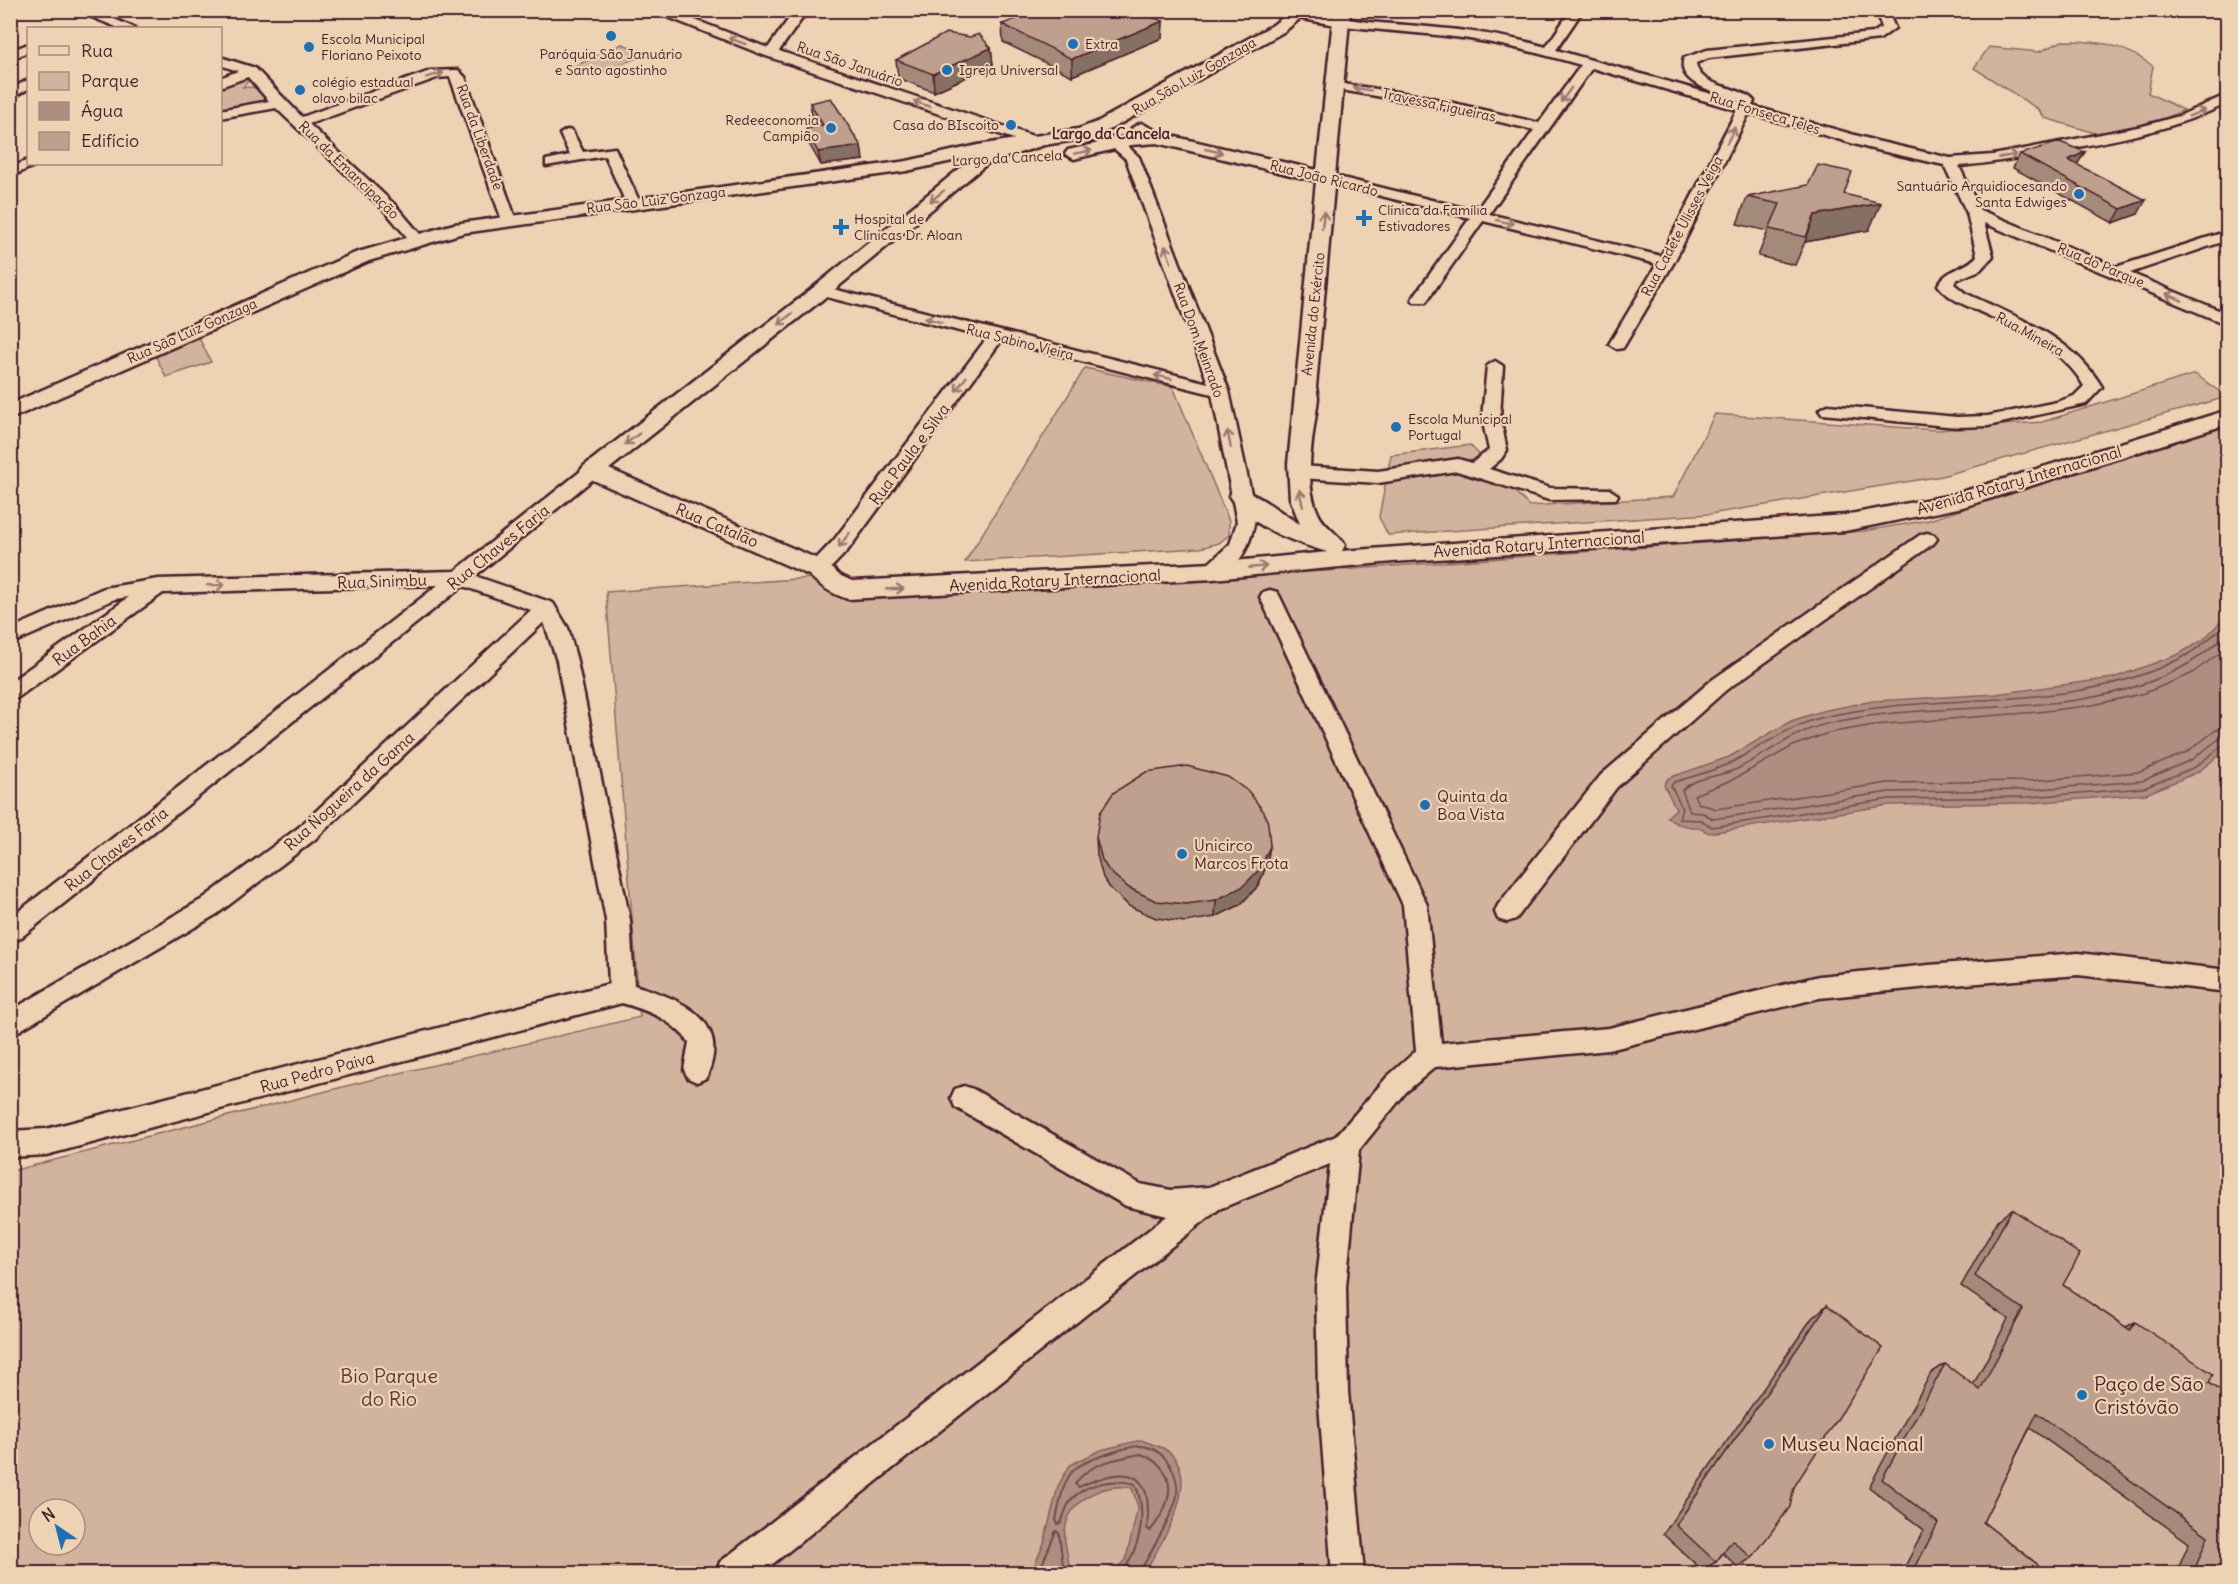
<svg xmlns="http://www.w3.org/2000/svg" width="2238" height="1584" font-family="Delius,sans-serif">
  <rect width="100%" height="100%" fill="#edd2b4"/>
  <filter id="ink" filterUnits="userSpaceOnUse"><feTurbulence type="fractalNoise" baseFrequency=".0167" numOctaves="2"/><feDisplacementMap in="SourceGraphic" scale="12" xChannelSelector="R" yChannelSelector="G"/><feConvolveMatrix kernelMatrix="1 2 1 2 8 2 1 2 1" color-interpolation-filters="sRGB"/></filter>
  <g filter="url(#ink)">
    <g fill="#d2b49e" stroke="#8e6a64" stroke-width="1.5" fill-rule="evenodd">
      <path d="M 2062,41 C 2100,41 2121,43 2153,66 L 2148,93 L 2184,110 L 2143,128 L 2095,133 L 2045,118 L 2038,109 L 1974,68 L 1989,47 L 2039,52 Z"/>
      <polygon points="622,44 648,53 596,75 573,67"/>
      <polygon points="240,79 249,80 243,87 262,88 268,100 264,104 221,111 220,87"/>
      <polygon points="198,336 211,362 166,377 153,351"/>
      <polygon points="1085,368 1173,387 1229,521 1229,535 1219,543 1200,548 965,562"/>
      <polygon points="2195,374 2227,397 1942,476 1710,514 1388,535 1379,517 1391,455 1470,445 1529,506 1673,497 1715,414 1937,430 2042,422"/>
      <path d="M 2227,424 L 2227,1573 L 11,1574 L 11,1171 L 374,1079 L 640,1017 L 606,592 L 812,578 L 841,593 L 1327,571 L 1864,531 L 1929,520 ZM 39,1509 L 75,1509 L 75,1545 L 39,1545 Z"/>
    </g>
    <g fill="#af8d80" stroke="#87615e" stroke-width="1.5">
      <path d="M 2227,615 L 2227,749 L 2198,772 L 2146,794 L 2029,803 L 1890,805 L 1709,833 C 1696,823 1679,830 1667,817 L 1676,809 L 1664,785 L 1668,778 L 1729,757 L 1791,721 L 1822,711 L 1873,701 L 1996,694 L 2113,678 L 2177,655 L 2203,640 Z"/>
      <path d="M 1141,1440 C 1148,1443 1156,1445 1163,1448 C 1208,1474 1161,1544 1144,1573 L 1112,1573 L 1126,1559 L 1138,1507 L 1132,1488 C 1104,1482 1068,1500 1065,1531 C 1063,1545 1071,1560 1069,1573 L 1031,1573 L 1044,1543 L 1058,1486 L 1070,1465 L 1101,1450 Z"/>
    </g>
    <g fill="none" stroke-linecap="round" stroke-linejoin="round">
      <g stroke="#724b4d" stroke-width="1.5">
        <path d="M 2228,623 C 2214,634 2200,648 2185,656 C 2073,716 1943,689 1824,717 C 1791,725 1763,745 1734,761 C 1715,771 1694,776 1674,782 L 1671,786 L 1682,807 L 1679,819 L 1701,820 L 1712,827 L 1889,799 L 2029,797 L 2144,788 L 2195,767 L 2222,746 L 2228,745"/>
        <path d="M 2228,634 C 2215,644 2202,656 2188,664 C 2082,725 1942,696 1826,724 C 1793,732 1767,754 1737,769 C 1719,777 1697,776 1682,790 L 1690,812 L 1703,813 L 1713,819 L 1889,792 L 2028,790 L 2142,781 L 2191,760 L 2219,739 L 2228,737"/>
        <polyline points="2228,647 2191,674 2145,693 2093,705 2038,712 1874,725 1828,733 1793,746 1734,779 1694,795 1698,803 1716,809 1888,783 2028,781 2140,772 2187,752 2216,730 2228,728"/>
      </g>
      <g stroke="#724b4d" stroke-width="2">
        <path d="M 1141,1454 C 1181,1470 1173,1503 1150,1531 L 1147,1528 C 1154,1468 1127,1465 1079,1487 L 1075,1484 C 1089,1462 1118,1459 1141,1454 Z"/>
        <polyline points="1038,1574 1056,1531 1059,1533 1064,1574"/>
        <path d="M 1121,1574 C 1140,1548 1148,1514 1135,1484 C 1115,1478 1085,1483 1071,1500 C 1066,1506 1064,1516 1061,1523 L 1058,1524 L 1056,1520 C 1060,1504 1062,1480 1075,1469 C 1083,1461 1128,1446 1140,1446 C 1165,1447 1182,1477 1176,1500 C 1169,1523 1150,1552 1139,1574"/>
      </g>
      <defs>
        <g id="minor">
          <polygon points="74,10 93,10 135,28 119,28"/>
          <polygon points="650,10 669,10 768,48 795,10 808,10 779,51 1042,139 1044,142 1037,146 1032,145 766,56"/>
          <path d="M 1300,10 C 1323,14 1345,19 1368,22 C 1428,27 1488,30 1546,47 L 1571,10 L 1583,10 L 1556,50 L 1740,102 C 1725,92 1674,87 1684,58 L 1707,50 L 1873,33 L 1882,27 L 1875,10 L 1887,10 L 1895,28 L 1880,39 L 1709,58 L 1696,63 C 1699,89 1739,84 1754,101 L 1752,106 L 1876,141 L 1950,158 L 1993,155 L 2143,126 L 2179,116 L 2228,94 L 2228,103 C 2174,129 2131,137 2073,148 C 2035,155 1998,163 1959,166 L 1980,210 L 2116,267 L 2228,231 L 2228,240 L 2130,273 L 2228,314 L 2228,325 L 1984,223 L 1993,256 L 1980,270 L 1956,280 L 1954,284 L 1965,293 C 2016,317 2072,336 2102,387 L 2086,404 L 1988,426 L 1957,427 L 1822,414 L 1819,410 L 1828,405 L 1957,417 L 1988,416 L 2057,402 L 2074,396 L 2084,386 C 2063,349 2022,331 1985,314 C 1968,306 1949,300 1938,285 C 1947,268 1965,270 1977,256 L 1967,213 L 1944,165 L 1868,148 L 1749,113 L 1674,262 L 1623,348 L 1617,349 L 1609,344 L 1657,264 L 1483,221 L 1426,302 L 1414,302 L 1412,299 L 1470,218 L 1321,181 L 1319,178 L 1321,175 L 1326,174 L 1476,211 L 1534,130 L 1423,104 L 1335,89 L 1328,85 L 1330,82 L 1423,96 L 1539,123 L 1581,65 C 1536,52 1492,41 1446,36 C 1395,30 1344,29 1295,17 L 1295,11 ZM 1592,68 L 1737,110 L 1661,256 L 1489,214 Z"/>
          <polygon points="28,44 28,52 10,60 10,51"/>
          <polygon points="220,57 255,68 302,117 430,71 458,70 465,77 516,220 509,224 502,220 450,77 437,78 309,124 395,205 425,240 417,245 412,243 385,211 276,108 220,118 220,110 269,101 248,77 220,87 220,78 238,71 220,65"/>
          <polygon points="28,80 28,89 10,99 10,89"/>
          <polygon points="567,130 572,131 583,152 615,148 640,203 638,206 633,207 626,203 605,156 546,166 546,160 570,155 560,134"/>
          <path d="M 1082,130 L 1121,140 L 1139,157 L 1229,391 L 1255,512 C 1256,535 1236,584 1206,576 L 1203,571 L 1206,566 L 1230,544 L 1237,522 L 1212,394 L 1001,341 L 848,550 L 825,574 L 811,574 L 808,569 L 811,564 L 834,540 L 987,338 L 815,294 L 813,291 L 815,288 L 821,286 L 1208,383 L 1126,159 L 1111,146 L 1077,137 L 1077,131 Z"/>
          <polygon points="28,160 28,164 38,164 10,177 10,168"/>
          <polygon points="1495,361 1503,366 1500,418 1507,450 1501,459 1489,469 1550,488 1609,489 1618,495 1616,499 1549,500 1457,471 1378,483 1300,478 1291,472 1300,466 1378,471 1458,459 1472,463 1489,450 1482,418 1487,366"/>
          <path d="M 592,465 L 601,471 L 598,475 L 475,576 L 553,603 L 568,628 L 577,661 L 630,920 L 634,985 C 681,999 733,1020 706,1078 L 697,1082 L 688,1078 L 684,1070 L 689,1042 C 671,1019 649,1011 622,1003 L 46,1155 L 10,1157 L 10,1131 L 46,1129 L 609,984 L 606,920 L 557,661 L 544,622 L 314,840 L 217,914 L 10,1036 L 10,1011 L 201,900 L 298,828 L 531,610 L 463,586 L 19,939 L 10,942 L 10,918 L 438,585 L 163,593 L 17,698 L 10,701 L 10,682 L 129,597 L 115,599 L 10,644 L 10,629 L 104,588 L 158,579 L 455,571 L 586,467 Z"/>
          <polygon points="1927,533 1934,535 1937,539 1934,543 1726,690 1617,787 1516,919 1507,922 1498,919 1495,912 1498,905 1601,775 1712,680 1920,535"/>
          <polygon points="1270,590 1277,592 1280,597 1427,905 1441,1043 1609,1028 1819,976 1929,965 2078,953 2228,970 2228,992 2078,975 1929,987 1819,998 1609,1050 1435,1067 1406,1092 1359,1150 1346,1287 1348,1391 1364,1574 1332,1574 1318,1391 1316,1287 1330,1164 1219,1209 760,1574 716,1574 720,1562 1167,1216 1126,1206 955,1107 951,1098 955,1089 964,1086 973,1089 1140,1184 1171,1190 1209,1187 1336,1136 1388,1076 1416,1051 1403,905 1260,597 1263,592"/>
        </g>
        <path id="major" d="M 1292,10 L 1310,10 L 1285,31 L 1109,130 L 1082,139 L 1044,145 L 988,163 L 828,295 L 609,469 L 827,563 L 839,575 L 852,581 L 1213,563 L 1328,552 C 1296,543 1248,526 1229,496 L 1233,491 C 1251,486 1282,515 1300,524 L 1290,498 L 1288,464 L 1316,181 L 1157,143 L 1131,145 L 1074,159 L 1065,154 L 1068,150 L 1139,134 L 1132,128 L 1141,123 L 1163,134 L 1317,170 L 1334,10 L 1350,10 L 1316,387 L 1318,398 C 1314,434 1302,479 1318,513 C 1324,527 1338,533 1345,545 L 1342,551 L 1845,515 L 1952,495 L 2228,410 L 2228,424 L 1963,507 L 1845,531 L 1393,562 L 1213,579 L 848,599 C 832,594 821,587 809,575 L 584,476 L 580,471 L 584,466 L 814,287 L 975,156 L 907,171 L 463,233 L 369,261 L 10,419 L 10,404 L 355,253 L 454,224 L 907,161 L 978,145 L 1078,129 L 1097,122 L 1273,25 Z"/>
      </defs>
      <use href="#minor" stroke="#4a1f2b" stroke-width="5"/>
      <use href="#major" stroke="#4a1f2b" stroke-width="5"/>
      <use href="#minor" fill="#edd2b4" fill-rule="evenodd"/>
      <use href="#major" fill="#edd2b4" fill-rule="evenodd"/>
    </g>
    <g fill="#a48a7a" stroke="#4a1f2b" stroke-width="1.5">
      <polygon points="1163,21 1162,38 1072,76 1003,42 1002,24"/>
      <polygon points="970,37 991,48 993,65 934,92 898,78 896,60"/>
      <polygon points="810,103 861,146 863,160 821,165 808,142 806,129 818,126 812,116"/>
      <polygon points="2020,154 2078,165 2138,214 2113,223 2013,168"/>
      <polygon points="1844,194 1869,230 1805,242 1795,265 1758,256 1768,231 1737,224 1747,197"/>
      <polygon points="1096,837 1267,864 1258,886 1240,905 1215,917 1185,922 1156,918 1129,906 1110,888 1103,878 1097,855"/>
      <polygon points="2012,1209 2063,1285 2126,1327 2135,1322 2209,1383 2228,1574 2176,1574 2189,1543 2030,1428 1983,1522 2050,1574 1901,1574 1924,1530 1869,1487 1931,1373 1945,1364 1973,1385 2008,1319 1961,1286 1998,1220"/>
      <polygon points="1827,1305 1794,1487 1752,1558 1737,1567 1723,1553 1716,1562 1702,1570 1663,1534 1812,1318"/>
    </g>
    <g fill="#867063" stroke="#4a1f2b" stroke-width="1.5">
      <polygon points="1163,21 1162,38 1072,76 1072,59"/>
      <polygon points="991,48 993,65 934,92 933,74"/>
      <polygon points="861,146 863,160 821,165 818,152"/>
      <polygon points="2085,152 2077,165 2068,160"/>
      <polygon points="2146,200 2138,214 2113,223 2121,209"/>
      <polygon points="1881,203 1869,230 1805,242 1815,215"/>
      <polygon points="1270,846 1267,864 1258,886 1240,905 1215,917 1216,900"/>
    </g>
    <g fill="#bfa08e" stroke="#4a1f2b" stroke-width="1.5">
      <polygon points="1042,10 1132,10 1163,21 1072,59 1002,24"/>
      <polygon points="946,33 970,37 979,34 991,48 933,74 896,60"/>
      <polygon points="831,98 861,146 818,152 806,129 823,125 810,103"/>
      <polygon points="2060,142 2085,152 2068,160 2146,200 2121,209 2020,154"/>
      <polygon points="1818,165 1852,172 1844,194 1881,203 1815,215 1806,237 1769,229 1780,204 1747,197 1808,185"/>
      <polygon points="1187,766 1228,777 1249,792 1264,812 1268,823 1270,846 1260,869 1242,887 1216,900 1186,904 1156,901 1129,888 1109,871 1102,860 1096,837 1100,813 1113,793 1146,772"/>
      <polygon points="2012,1209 2080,1254 2063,1285 2130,1330 2135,1322 2213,1374 2209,1383 2228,1395 2228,1574 2193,1574 2208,1536 2037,1413 1983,1522 2050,1574 1912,1574 1938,1523 1882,1479 1945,1364 1980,1390 2023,1309 1975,1276"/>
      <polygon points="1827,1305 1883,1348 1794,1487 1790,1507 1752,1558 1732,1540 1716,1562 1676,1525"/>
    </g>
    <defs><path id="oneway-shaft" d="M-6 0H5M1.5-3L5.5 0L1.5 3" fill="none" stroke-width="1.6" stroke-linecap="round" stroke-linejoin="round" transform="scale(1.5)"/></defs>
    <g stroke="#9c7870">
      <use href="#oneway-shaft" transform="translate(737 41) rotate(-160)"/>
      <use href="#oneway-shaft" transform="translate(435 75) rotate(-15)"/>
      <use href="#oneway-shaft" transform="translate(1362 89) rotate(-170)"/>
      <use href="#oneway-shaft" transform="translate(1566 95) rotate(126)"/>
      <use href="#oneway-shaft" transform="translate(922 104) rotate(-161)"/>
      <use href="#oneway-shaft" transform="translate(2197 113) rotate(-22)"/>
      <use href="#oneway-shaft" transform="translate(1731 135) rotate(-63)"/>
      <use href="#oneway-shaft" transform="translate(1214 151) rotate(13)"/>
      <use href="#oneway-shaft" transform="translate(1083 152) rotate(-11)"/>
      <use href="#oneway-shaft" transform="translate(2008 156) rotate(-11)"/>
      <use href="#oneway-shaft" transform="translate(937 196) rotate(141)"/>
      <use href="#oneway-shaft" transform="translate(1323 220) rotate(-84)"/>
      <use href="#oneway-shaft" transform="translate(1505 222) rotate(14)"/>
      <use href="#oneway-shaft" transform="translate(1168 254) rotate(-110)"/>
      <use href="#oneway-shaft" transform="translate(2174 297) rotate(-156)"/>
      <use href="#oneway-shaft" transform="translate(785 319) rotate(142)"/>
      <use href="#oneway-shaft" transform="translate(933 320) rotate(-165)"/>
      <use href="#oneway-shaft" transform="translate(1163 377) rotate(-167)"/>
      <use href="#oneway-shaft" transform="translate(961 384) rotate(127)"/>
      <use href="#oneway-shaft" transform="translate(632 439) rotate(142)"/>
      <use href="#oneway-shaft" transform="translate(1229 439) rotate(-101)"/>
      <use href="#oneway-shaft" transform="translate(1301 498) rotate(-102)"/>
      <use href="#oneway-shaft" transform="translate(844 540) rotate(128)"/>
      <use href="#oneway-shaft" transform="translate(1258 567) rotate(-5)"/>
      <use href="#oneway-shaft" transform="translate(216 585) rotate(-1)"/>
      <use href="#oneway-shaft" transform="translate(895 589) rotate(-2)"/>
    </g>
  </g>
  <g fill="#1f6fb2" stroke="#edd2b4" stroke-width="2">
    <circle cx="611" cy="36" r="6"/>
    <circle cx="1073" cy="44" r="6"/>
    <circle cx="309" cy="47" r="6"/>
    <circle cx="947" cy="70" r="6"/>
    <circle cx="300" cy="90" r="6"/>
    <circle cx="1011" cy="125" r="6"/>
    <circle cx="831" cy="128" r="6"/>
    <circle cx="2079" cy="194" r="6"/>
    <path d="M1361 209h6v6h6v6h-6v6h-6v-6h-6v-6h6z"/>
    <path d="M838 218h6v6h6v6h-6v6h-6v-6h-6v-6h6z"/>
    <circle cx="1396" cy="427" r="6"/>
    <circle cx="1425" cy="805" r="6"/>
    <circle cx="1182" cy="854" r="6"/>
    <circle cx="2082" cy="1395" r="6"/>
    <circle cx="1769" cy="1444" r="6"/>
  </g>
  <g text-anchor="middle" stroke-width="4.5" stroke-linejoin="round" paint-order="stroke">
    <g font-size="14" fill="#4a1f2b" stroke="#edd2b4" text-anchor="start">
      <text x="321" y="44">Escola Municipal<tspan x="321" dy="16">Floriano Peixoto</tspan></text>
      <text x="1085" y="49">Extra</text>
      <text x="611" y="59" text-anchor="middle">Paróquia São Januário<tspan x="611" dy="16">e Santo agostinho</tspan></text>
      <text x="959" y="75">Igreja Universal</text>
      <text x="312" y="87">colégio estadual<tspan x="312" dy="16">olavo bilac</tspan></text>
      <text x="819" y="125" text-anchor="end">Redeeconomia<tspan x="819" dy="16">Campião</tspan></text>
      <text x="999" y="130" text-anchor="end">Casa do BIscoito</text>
      <text x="2067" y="191" text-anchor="end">Santuário Arquidiocesando<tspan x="2067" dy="16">Santa Edwiges</tspan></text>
      <text x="1378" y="215">Clínica da Família<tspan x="1378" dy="16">Estivadores</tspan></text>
      <text x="854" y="224">Hospital de<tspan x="854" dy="16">Clínicas Dr. Aloan</tspan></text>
      <text x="1408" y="424">Escola Municipal<tspan x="1408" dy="16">Portugal</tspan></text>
    </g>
    <g font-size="14" fill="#4a1f2b" stroke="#edd2b4">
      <text transform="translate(850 64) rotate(19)" y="5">Rua São Januário</text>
      <text transform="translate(1194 76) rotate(-30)" y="5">Rua São Luiz Gonzaga</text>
      <text transform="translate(1439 105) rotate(12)" y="5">Travessa Figueiras</text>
      <text transform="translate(1765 113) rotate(17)" y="5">Rua Fonseca Teles</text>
      <text transform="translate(480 137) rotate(70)" y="5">Rua da Liberdade</text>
      <text transform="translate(1007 158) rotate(-3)" y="5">Largo da Cancela</text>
      <text transform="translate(349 170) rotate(44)" y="5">Rua da Emancipação</text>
      <text transform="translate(1324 178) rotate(14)" y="5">Rua João Ricardo</text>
      <text transform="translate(656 200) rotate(-7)" y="5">Rua São Luiz Gonzaga</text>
      <text transform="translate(1682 226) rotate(-62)" y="5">Rua Cadete Ulisses Veiga</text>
      <text transform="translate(2101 265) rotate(23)" y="5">Rua do Parque</text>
      <text transform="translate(1313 314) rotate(-84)" y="5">Avenida do Exército</text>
      <text transform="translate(192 331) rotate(-24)" y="5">Rua São Luiz Gonzaga</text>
      <text transform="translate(2030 334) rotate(29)" y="5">Rua Mineira</text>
      <text transform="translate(1199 340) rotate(70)" y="5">Rua Dom Meinrado</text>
      <text transform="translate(1020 342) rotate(14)" y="5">Rua Sabino Vieira</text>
    </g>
    <g font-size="15" font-weight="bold" fill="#4a1f2b" stroke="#edd2b4">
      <text x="1111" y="139">Largo da Cancela</text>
    </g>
    <g font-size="16" fill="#4a1f2b" stroke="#edd2b4">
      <text transform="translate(909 454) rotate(-53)" y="6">Rua Paula e Silva</text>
      <text transform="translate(2019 480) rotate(-16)" y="6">Avenida Rotary Internacional</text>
      <text transform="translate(717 525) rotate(23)" y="6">Rua Catalão</text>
      <text transform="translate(1539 544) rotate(-4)" y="6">Avenida Rotary Internacional</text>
      <text transform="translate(498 547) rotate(-39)" y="6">Rua Chaves Faria</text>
      <text transform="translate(1055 580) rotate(-3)" y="6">Avenida Rotary Internacional</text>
      <text transform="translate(382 581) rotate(-2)" y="6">Rua Sinimbu</text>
      <text transform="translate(84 640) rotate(-36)" y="6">Rua Bahia</text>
      <text transform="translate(349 791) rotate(-42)" y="6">Rua Nogueira da Gama</text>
      <text transform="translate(116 849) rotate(-38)" y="6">Rua Chaves Faria</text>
      <text transform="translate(317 1072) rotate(-15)" y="6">Rua Pedro Paiva</text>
    </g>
    <g font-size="16" fill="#4a1f2b" stroke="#edd2b4" text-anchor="start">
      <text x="1437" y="802">Quinta da<tspan x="1437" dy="18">Boa Vista</tspan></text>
      <text x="1194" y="851">Unicirco<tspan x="1194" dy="18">Marcos Frota</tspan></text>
    </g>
    <g font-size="20" fill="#5e353c" stroke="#edd2b4">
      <text x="389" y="1383">Bio Parque<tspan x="389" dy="23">do Rio</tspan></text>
    </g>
    <g font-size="20" fill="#4a1f2b" stroke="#edd2b4" text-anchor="start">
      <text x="2094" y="1391">Paço de São<tspan x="2094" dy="23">Cristóvão</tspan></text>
      <text x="1781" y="1451">Museu Nacional</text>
    </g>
  </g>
  <rect width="2238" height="1584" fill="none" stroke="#edd2b4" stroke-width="36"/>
  <rect x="18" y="18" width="2202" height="1548" fill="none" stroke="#4a1f2b" stroke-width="2" filter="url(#ink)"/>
  <rect x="27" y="27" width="195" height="138" fill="#edd2b4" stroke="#ac8a7d" stroke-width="1.5"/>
  <rect x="39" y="46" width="30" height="9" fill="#edd2b4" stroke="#ac8a7d" stroke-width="1.5"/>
  <text x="81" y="57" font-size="18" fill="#4a1f2b">Rua</text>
  <rect x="39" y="72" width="30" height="18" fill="#d2b49e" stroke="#ac8a7d" stroke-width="1.5"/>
  <text x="81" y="87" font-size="18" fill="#4a1f2b">Parque</text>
  <rect x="39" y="102" width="30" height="18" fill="#af8d80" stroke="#ac8a7d" stroke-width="1.5"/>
  <text x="81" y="117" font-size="18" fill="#4a1f2b">Água</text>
  <rect x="39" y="132" width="30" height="18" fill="#bfa08e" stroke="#ac8a7d" stroke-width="1.5"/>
  <text x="81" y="147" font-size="18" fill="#4a1f2b">Edifício</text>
  <g transform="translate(57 1527) rotate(325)"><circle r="28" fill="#edd2b4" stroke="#ac8a7d" stroke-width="1.5"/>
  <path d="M0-4.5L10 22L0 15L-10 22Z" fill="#1f6fb2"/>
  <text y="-9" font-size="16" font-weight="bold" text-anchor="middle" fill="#4a1f2b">N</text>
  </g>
</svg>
